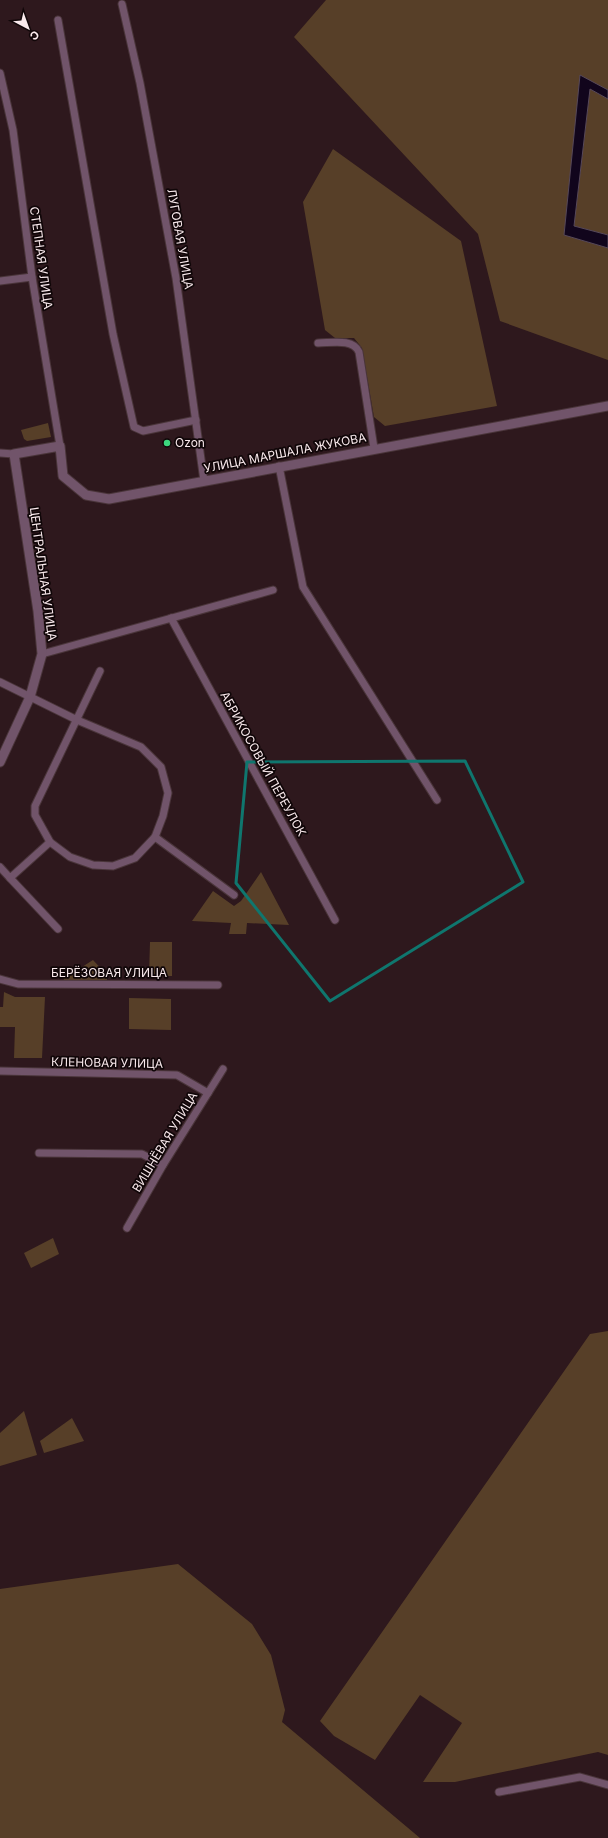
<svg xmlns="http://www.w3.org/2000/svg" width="608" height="1838" font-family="Inter,sans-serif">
  <rect width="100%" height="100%" fill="#2e181d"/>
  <g fill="#573f28">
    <polygon points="326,0 608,0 608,90 580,76 564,235 608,248 608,360 500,321 478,234 294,37"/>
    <polygon points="590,89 608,99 608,235 574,226"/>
    <polygon points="333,149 461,241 497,406 385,426 374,417 362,348 354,338 335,338 325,330 303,202"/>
    <polygon points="48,423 51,437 27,441 24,439 21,430"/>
    <polygon points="261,872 289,925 247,923 246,934 229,934 231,923 192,921 213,891 234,906 241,901"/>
    <polygon points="150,942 172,942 172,976 149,976"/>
    <polygon points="93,960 107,975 107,981 64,980 62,973 82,967"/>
    <polygon points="4,992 15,997 45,997 42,1058 14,1058 15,1027 0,1027 0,1007 3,1007"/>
    <polygon points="129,998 171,999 171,1030 129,1029"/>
    <polygon points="53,1238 59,1254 31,1268 24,1253"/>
    <polygon points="608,1331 608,1755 598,1752 455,1782 423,1782 462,1723 420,1695 375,1760 334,1736 320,1721 590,1334"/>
    <polygon points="24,1411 37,1455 0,1466 0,1433"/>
    <polygon points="72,1418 84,1441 44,1453 40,1441"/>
    <polygon points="178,1564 252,1624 271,1655 285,1710 282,1722 420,1838 0,1838 0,1589"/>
  </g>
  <polygon fill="#11051c" stroke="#57495a" points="580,75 608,90 608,99 590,89 574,226 608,235 608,248 564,235"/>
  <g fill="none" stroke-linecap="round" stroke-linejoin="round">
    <defs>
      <g id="minor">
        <polyline points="122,4 140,83 176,278 204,481"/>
        <polyline points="58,20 113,334 134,427 143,431 196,420"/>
        <polyline points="0,73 13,130 32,277 60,446"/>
        <polyline points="0,281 32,277"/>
        <path d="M 318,343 C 331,343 353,338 359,352 L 374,448"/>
        <polyline points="0,453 14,454"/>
        <polyline points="279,466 303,587 437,800"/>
        <polyline points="171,618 335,920"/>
        <polyline points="42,654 273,590"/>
        <polyline points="0,682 77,720 141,747 161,767 168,793 163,816 155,837 135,858 113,866 93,865 70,857 50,842 35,815 35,806 100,671"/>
        <polyline points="155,837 234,895"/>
        <polyline points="0,867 10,878 50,842"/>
        <polyline points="10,878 58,929"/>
        <polyline points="0,979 18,984 218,985"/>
        <polyline points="0,1071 177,1075 208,1093"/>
        <polyline points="39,1153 142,1154 163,1165"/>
        <polyline points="127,1228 163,1165 223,1069"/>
        <polyline points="499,1792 580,1777 608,1785"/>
      </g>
      <polyline id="tertiary" points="0,762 30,697 42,654 38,611 14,454 60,446 63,476 86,495 109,499 608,406"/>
    </defs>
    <use href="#minor" stroke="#4a353a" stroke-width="9"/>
    <use href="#tertiary" stroke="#4a353a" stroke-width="11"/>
    <use href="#minor" stroke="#71546a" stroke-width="7"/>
    <use href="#tertiary" stroke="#71546a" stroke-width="9"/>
  </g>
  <path fill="none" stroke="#0f766e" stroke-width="3" stroke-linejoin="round" d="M 465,761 L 523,882 L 330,1001 L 236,883 L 247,762 Z"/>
  <circle fill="#3cd77e" stroke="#100608" stroke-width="1.5" cx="167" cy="443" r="4"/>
  <g text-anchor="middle" stroke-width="3.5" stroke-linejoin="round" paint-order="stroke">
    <g font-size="12" fill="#f9e9ec" stroke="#100608">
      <text transform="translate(180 239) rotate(80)" y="4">ЛУГОВАЯ УЛИЦА</text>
      <text transform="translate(41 258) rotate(82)" y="4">СТЕПНАЯ УЛИЦА</text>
      <text transform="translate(285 453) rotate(-11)" y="4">УЛИЦА МАРШАЛА ЖУКОВА</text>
      <text transform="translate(43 574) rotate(82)" y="4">ЦЕНТРАЛЬНАЯ УЛИЦА</text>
      <text transform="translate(263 764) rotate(61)" y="4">АБРИКОСОВЫЙ ПЕРЕУЛОК</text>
      <text x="109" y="977">БЕРЁЗОВАЯ УЛИЦА</text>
      <text transform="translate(107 1063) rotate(1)" y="4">КЛЕНОВАЯ УЛИЦА</text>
      <text transform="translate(165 1142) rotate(-59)" y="4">ВИШНЁВАЯ УЛИЦА</text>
    </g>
    <g font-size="12" fill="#f9e9ec" stroke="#100608" text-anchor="start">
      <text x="175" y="447">Ozon</text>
    </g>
  </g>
  <g transform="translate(28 28) rotate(139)" stroke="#100608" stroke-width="3" paint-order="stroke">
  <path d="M0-3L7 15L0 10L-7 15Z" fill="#f9e9ec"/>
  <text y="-6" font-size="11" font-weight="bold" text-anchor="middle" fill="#f9e9ec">С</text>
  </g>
</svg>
